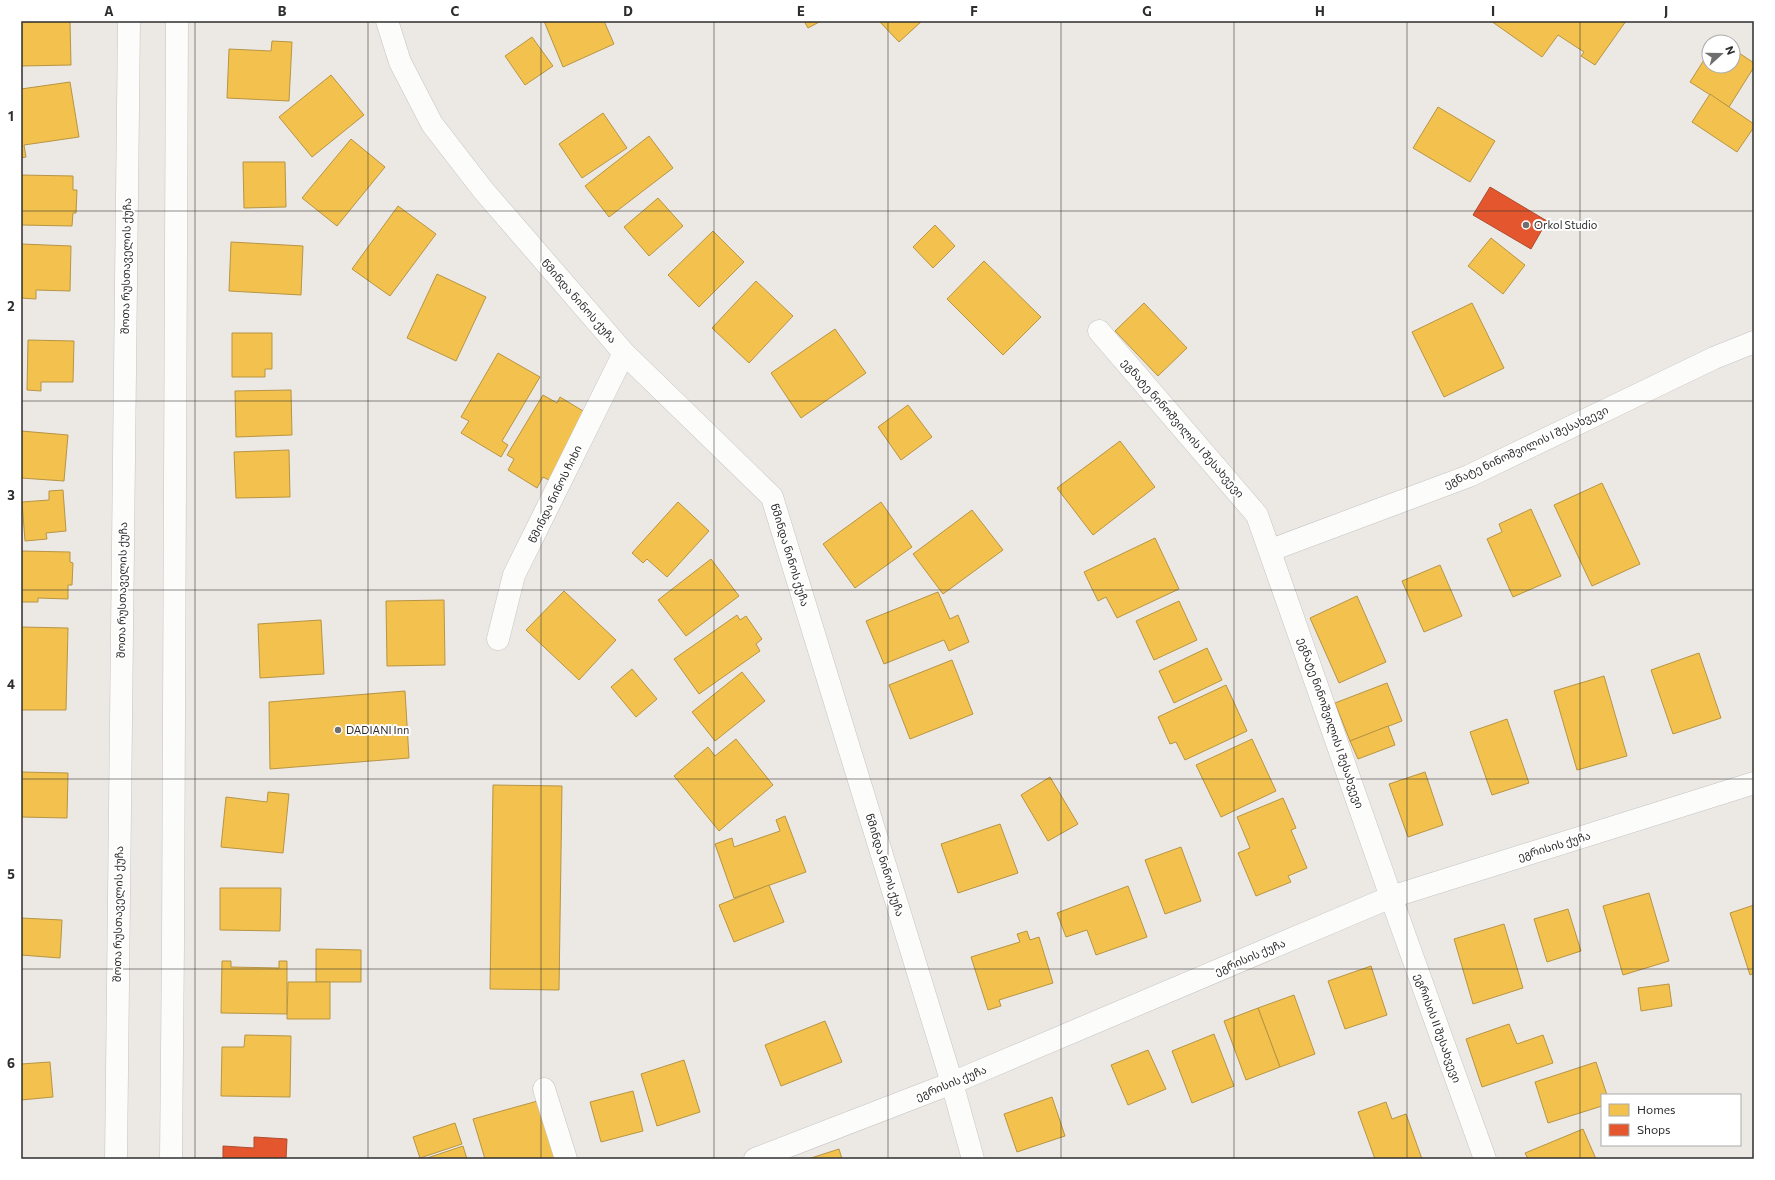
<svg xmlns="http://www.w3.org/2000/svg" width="1775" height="1180" font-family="Commissioner,'Noto Sans Georgian',sans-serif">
  <rect width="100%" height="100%" fill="#ece8e4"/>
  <g fill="#f2c14e" stroke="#b79544">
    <polygon points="70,21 71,65 21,66 21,22"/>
    <polygon points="544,21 604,21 614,44 563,67"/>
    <polygon points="804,21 821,21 808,28"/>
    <polygon points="879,21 922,21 899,42"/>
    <polygon points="1491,21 1626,21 1595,65 1581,56 1584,52 1558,35 1542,57"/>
    <polygon points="532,37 553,66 525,85 505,56"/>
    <polygon points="272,41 292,42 289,101 227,98 229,49 271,51"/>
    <polygon points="1733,49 1754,63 1754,67 1729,107 1690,82 1709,52 1709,66 1733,66"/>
    <polygon points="331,75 364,115 312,157 279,117"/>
    <polygon points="70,82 79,137 24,145 26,157 21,158 21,89"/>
    <polygon points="1710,94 1754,124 1754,127 1737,152 1692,122"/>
    <polygon points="1438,107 1495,141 1470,182 1413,148"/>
    <polygon points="603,113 627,148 582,178 559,144"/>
    <polygon points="649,136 673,168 609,217 585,186"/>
    <polygon points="351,139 385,167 337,226 302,198"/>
    <polygon points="243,162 285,162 286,207 244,208"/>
    <polygon points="21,175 73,176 73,190 77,190 76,213 73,213 72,226 21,225"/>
    <polygon points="658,198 683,226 649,256 624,227"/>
    <polygon points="398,206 436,234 390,296 352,269"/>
    <polygon points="935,225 955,246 933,268 913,247"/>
    <polygon points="713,231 744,262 699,307 668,275"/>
    <polygon points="1491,238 1525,265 1503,294 1468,266"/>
    <polygon points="231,242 303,246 301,295 229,291"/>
    <polygon points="21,244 71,246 70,291 36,290 36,299 21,298"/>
    <polygon points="984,261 1041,317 1003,355 947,299"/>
    <polygon points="437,274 486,297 456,361 407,338"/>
    <polygon points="756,281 793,316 749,363 712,328"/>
    <polygon points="1144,303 1187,348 1158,376 1115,331"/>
    <polygon points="1472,303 1504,368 1444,397 1412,332"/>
    <polygon points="835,329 866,373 801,418 771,373"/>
    <polygon points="232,333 272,333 272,369 265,369 265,377 232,377"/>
    <polygon points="28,340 74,341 73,382 41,382 41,391 27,390"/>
    <polygon points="498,353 540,377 502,441 508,445 501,457 461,433 469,421 461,417"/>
    <polygon points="291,390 292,435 236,437 235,391"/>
    <polygon points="543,395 557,403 560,397 588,414 549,480 543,477 537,488 508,470 514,459 507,455"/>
    <polygon points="908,405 932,437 901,460 878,427"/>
    <polygon points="21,431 68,435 64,481 21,478"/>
    <polygon points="1120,441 1155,487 1093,535 1057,488"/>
    <polygon points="289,450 290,497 236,498 234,452"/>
    <polygon points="1602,483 1640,564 1592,586 1554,505"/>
    <polygon points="63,490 66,531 46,533 47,539 25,541 22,502 49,500 49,491"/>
    <polygon points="678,502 709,531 667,577 647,559 643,563 632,553"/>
    <polygon points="881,502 912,547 855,588 823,544"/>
    <polygon points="1531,509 1561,576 1513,597 1487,539 1502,532 1499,524"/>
    <polygon points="972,510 1003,550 943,594 913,554"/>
    <polygon points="1155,538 1179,589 1117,618 1106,597 1098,601 1084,572"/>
    <polygon points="21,551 70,552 70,562 73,563 72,585 68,585 68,599 38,598 38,602 21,602"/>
    <polygon points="711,559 739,596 686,636 658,600"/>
    <polygon points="1440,565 1462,616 1424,632 1402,581"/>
    <polygon points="564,591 616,640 579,680 526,630"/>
    <polygon points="938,592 950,619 958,615 969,642 949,651 944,640 884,664 866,621"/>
    <polygon points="1357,596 1386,662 1339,683 1310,618"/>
    <polygon points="444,600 445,665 387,666 386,601"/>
    <polygon points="1179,601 1197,640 1154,660 1136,621"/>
    <polygon points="737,615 740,620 746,616 762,639 756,644 760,651 699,694 674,659"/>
    <polygon points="321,620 324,674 260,678 258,624"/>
    <polygon points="21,627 68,628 66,710 21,710"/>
    <polygon points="1207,648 1222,680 1174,703 1159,671"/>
    <polygon points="1699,653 1721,718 1673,734 1651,670"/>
    <polygon points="952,660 973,714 910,739 889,685"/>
    <polygon points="632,669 657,699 636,717 611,687"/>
    <polygon points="742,672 765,701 715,741 692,712"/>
    <polygon points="1604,676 1627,756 1577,770 1554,691"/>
    <polygon points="1387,683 1402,721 1350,741 1335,703"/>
    <polygon points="1226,685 1247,731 1185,760 1176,742 1170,744 1158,717"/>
    <polygon points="405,691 409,758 270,769 269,702"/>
    <polygon points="1507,719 1529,783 1492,795 1470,732"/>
    <polygon points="1388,726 1395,745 1358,759 1350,741"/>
    <polygon points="736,739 773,785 719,831 674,776 708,747 715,756"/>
    <polygon points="1252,739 1276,791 1221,817 1196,765"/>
    <polygon points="21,772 68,773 67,818 21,817"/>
    <polygon points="1425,772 1443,825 1408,837 1389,784"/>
    <polygon points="1050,777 1078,824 1048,841 1021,795"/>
    <polygon points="493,785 562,786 559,990 490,989"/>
    <polygon points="268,792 289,794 283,853 221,847 226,797 267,802"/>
    <polygon points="1283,798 1296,828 1291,830 1307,868 1288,876 1291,882 1256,896 1238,853 1250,848 1237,817"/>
    <polygon points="785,816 806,872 734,898 715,844 732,838 734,847 780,831 776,820"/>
    <polygon points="1000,824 1018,873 958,893 941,844"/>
    <polygon points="1181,847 1201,901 1165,914 1145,860"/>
    <polygon points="769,885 784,922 734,942 719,905"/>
    <polygon points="1128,886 1147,937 1096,955 1087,930 1066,937 1057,913"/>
    <polygon points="220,888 281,888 280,931 220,930"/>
    <polygon points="1649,893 1669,961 1623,975 1603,906"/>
    <polygon points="1754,905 1754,973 1750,975 1730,913"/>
    <polygon points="1568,909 1581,951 1547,962 1534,919"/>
    <polygon points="21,918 62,920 60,958 21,955"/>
    <polygon points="1504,924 1523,988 1473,1004 1454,939"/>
    <polygon points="1027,931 1030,940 1039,937 1053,983 999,1000 1001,1006 988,1010 971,957 1020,942 1017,934"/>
    <polygon points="316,949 361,950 361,982 316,982"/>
    <polygon points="222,961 231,961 231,967 279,968 279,961 287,961 287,1014 221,1013"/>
    <polygon points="1371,966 1387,1015 1345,1029 1328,981"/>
    <polygon points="288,982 330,982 330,1019 287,1019"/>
    <polygon points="1669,984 1672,1006 1641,1011 1638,988"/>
    <polygon points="1294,995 1315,1054 1280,1067 1258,1008"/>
    <polygon points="1258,1008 1280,1067 1246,1080 1224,1021"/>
    <polygon points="825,1021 842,1062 781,1086 765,1045"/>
    <polygon points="1509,1024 1517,1044 1543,1035 1553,1063 1482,1087 1466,1039"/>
    <polygon points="1214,1034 1234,1086 1192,1103 1172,1051"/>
    <polygon points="245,1035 291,1036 290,1097 221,1096 222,1047 244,1047"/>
    <polygon points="1148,1050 1166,1089 1128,1105 1111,1065"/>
    <polygon points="684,1060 700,1112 657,1126 641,1074"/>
    <polygon points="50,1062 53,1097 21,1100 21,1064"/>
    <polygon points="1596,1062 1607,1095 1602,1095 1602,1106 1548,1123 1535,1082"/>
    <polygon points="633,1091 643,1131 601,1142 590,1102"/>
    <polygon points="1052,1097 1065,1136 1017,1152 1004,1114"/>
    <polygon points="541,1100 560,1159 485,1159 473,1119"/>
    <polygon points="1386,1102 1392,1119 1406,1114 1422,1159 1375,1159 1358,1112"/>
    <polygon points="455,1123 462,1144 420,1158 413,1137"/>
    <polygon points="1583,1129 1596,1159 1528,1159 1525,1153"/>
    <polygon points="463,1146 467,1159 424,1159"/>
    <polygon points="839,1149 842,1159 808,1159"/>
  </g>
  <g fill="#e4572e" stroke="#ad4b2e">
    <polygon points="1490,187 1547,221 1531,249 1473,215"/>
    <polygon points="254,1137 287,1139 286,1159 223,1159 223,1146 254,1148"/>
  </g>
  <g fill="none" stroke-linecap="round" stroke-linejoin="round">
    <defs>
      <g id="minor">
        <polyline points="387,21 400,62 432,124 483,190 624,353 772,497 952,1083 973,1159"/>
        <polyline points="1099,331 1257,515 1391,897 1485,1159"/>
        <polyline points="1271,550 1469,476 1714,358 1754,342"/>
        <polyline points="498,639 514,575 624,353"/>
        <polyline points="544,1089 566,1159"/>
        <polyline points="116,1159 129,21"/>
        <polyline points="171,1159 173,944 177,21"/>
        <polyline points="755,1159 952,1083 1391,897 1754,783"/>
      </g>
    </defs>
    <use href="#minor" stroke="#c5c4c5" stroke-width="23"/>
    <use href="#minor" stroke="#fcfcfb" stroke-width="22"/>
  </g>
  <path fill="none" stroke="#2e2e2e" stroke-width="1" stroke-opacity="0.55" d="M 195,21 L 195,1159M 368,21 L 368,1159M 541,21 L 541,1159M 714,21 L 714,1159M 888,21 L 888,1159M 1061,21 L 1061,1159M 1234,21 L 1234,1159M 1407,21 L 1407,1159M 1580,21 L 1580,1159M 21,211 L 1754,211M 21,401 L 1754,401M 21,590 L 1754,590M 21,779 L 1754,779M 21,969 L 1754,969"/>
  <g fill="#706f6e" stroke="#fff" stroke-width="1.5">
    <circle cx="1526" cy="225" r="4"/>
    <circle cx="338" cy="730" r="4"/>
  </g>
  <g text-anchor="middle" stroke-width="4" stroke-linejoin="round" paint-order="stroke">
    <g font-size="11" fill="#2e2e2e" stroke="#fff" text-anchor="start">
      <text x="1534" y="229">Orkol Studio</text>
      <text x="346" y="734">DADIANI Inn</text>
    </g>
    <g font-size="11" fill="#2e2e2e" stroke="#fff">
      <text transform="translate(126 266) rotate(-89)" y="4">შოთა რუსთაველის ქუჩა</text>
      <text transform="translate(579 301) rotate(49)" y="4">წმინდა ნინოს ქუჩა</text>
      <text transform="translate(1183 428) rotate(49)" y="4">ეგნატე ნინოშვილის I შესახვევი</text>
      <text transform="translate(1526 447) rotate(-25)" y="4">ეგნატე ნინოშვილის I შესახვევი</text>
      <text transform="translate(555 494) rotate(-64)" y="4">წმინდა ნინოს ჩიხი</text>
      <text transform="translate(790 555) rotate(73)" y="4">წმინდა ნინოს ქუჩა</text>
      <text transform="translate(122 590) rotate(-89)" y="4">შოთა რუსთაველის ქუჩა</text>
      <text transform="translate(1331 723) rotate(71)" y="4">ეგნატე ნინოშვილის I შესახვევი</text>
      <text transform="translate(1554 846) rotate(-17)" y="4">ეგრისის ქუჩა</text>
      <text transform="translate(885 865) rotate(73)" y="4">წმინდა ნინოს ქუჩა</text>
      <text transform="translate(118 914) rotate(-89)" y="4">შოთა რუსთაველის ქუჩა</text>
      <text transform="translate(1250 957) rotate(-23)" y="4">ეგრისის ქუჩა</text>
      <text transform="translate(1438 1028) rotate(70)" y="4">ეგრისის II შესახვევი</text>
      <text transform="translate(951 1083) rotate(-22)" y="4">ეგრისის ქუჩა</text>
    </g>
  </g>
  <rect width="1775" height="1180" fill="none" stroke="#ffffff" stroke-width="44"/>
  <rect x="1601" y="1094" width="140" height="52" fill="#ffffff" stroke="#ababab"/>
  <rect x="1609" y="1104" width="20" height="12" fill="#f2c14e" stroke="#ababab"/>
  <text x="1637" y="1114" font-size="12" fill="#2e2e2e">Homes</text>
  <rect x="1609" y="1124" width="20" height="12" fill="#e4572e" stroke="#ababab"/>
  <text x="1637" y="1134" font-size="12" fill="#2e2e2e">Shops</text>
  <g transform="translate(1721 54) rotate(69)"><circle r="19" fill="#ffffff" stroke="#ababab"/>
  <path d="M0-3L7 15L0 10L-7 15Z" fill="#706f6e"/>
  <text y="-6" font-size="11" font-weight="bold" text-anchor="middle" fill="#2e2e2e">N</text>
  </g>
  <rect x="22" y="22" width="1731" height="1136" fill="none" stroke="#2e2e2e" stroke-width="1.5"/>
  <g font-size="13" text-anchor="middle" font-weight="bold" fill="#2e2e2e">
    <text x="109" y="16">A</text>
    <text x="282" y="16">B</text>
    <text x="455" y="16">C</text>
    <text x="628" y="16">D</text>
    <text x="801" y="16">E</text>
    <text x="974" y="16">F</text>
    <text x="1147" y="16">G</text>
    <text x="1320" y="16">H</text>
    <text x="1493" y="16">I</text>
    <text x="1666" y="16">J</text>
    <text x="11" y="121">1</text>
    <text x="11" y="311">2</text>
    <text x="11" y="500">3</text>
    <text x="11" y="689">4</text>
    <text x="11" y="879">5</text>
    <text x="11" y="1068">6</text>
  </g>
</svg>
